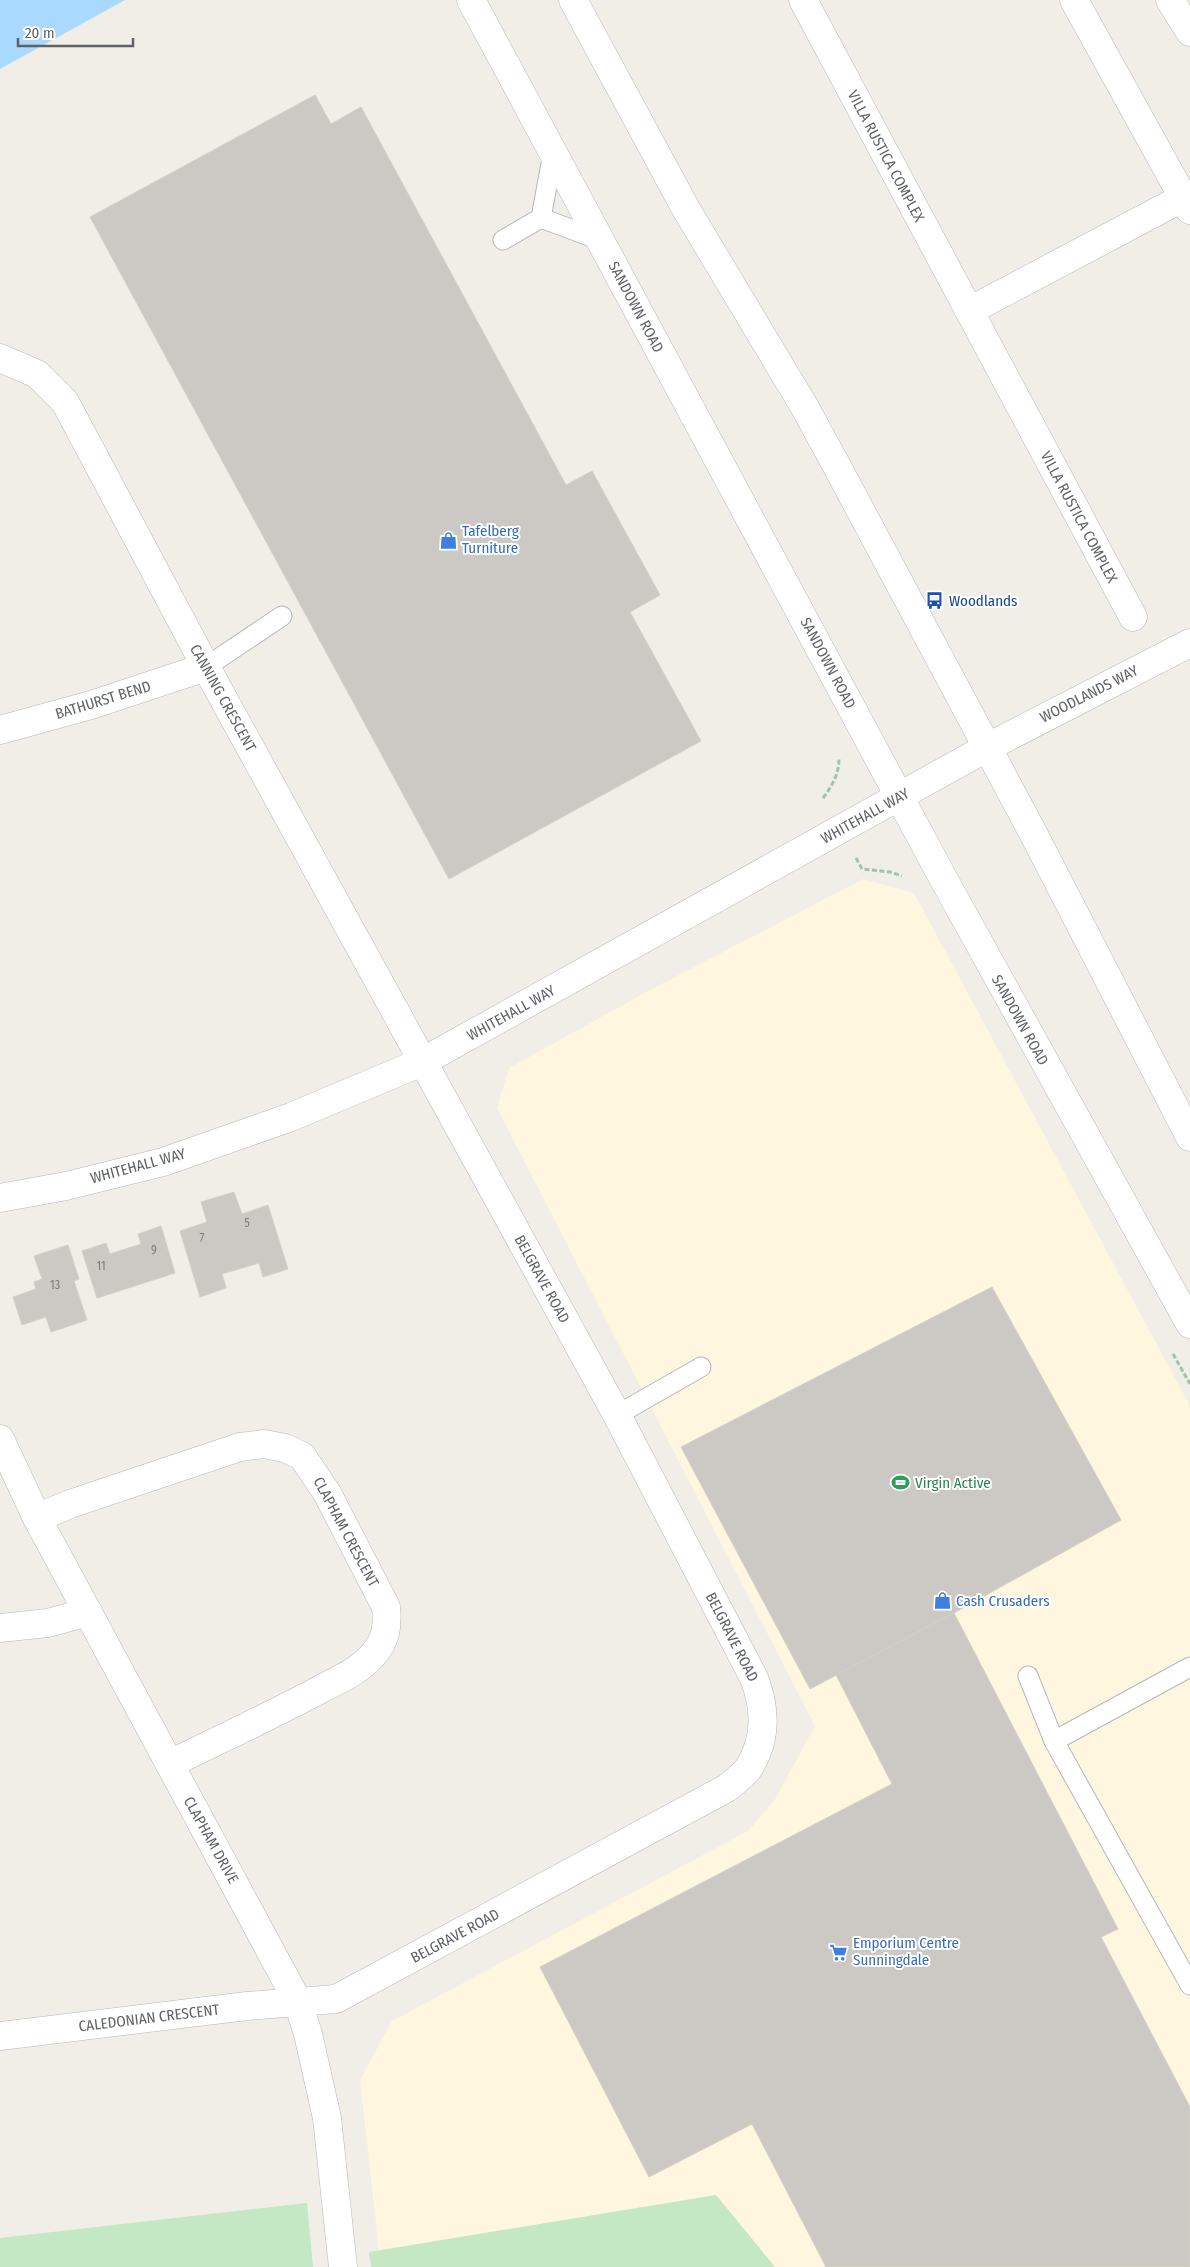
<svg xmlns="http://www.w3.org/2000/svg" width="1190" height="2267" font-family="'Fira Sans Condensed',sans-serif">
  <rect width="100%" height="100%" fill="#f0eee7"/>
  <polygon fill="#fef6de" points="863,879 914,893 1190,1406 1190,2267 775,2267 716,2195 379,2251 360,2080 392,2021 748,1831 774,1801 815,1726 497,1108 509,1068 650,990"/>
  <g fill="#c4e7c4">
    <polygon points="716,2195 775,2267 371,2267 369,2252"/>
    <polygon points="307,2203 313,2267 0,2267 0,2238"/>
  </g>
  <polygon fill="#a9d9fe" points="0,0 125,0 0,69"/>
  <g fill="#ccc9c4" stroke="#d5d0c5">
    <polygon points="315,95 331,124 361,107 566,485 592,471 660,595 630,612 701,741 449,879 90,217"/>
    <polygon points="234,1192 242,1214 268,1205 288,1269 263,1277 259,1263 222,1274 226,1288 200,1297 180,1231 207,1222 201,1202"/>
    <polygon points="161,1226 175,1273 97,1298 82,1251 106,1243 110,1254 141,1244 138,1234"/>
    <polygon points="68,1245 79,1279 74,1281 87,1320 51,1332 46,1317 22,1325 13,1297 36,1289 34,1282 42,1279 34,1256"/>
    <polygon points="992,1287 1121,1520 954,1613 810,1689 681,1447"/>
    <polygon points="954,1613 1118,1929 1101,1937 1190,2107 1190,2267 826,2267 752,2124 649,2177 540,1967 892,1784 836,1675"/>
  </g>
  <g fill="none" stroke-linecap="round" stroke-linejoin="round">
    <defs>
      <g id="service">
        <polyline points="541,218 553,153"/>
        <polyline points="503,240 541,218 600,240"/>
        <polyline points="206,667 282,616"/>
        <polyline points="617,1415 701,1367"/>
        <polyline points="1028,1676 1054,1741 1190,1985"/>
        <polyline points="1054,1741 1190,1667"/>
      </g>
      <g id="minor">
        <polyline points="803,0 1133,617"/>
        <polyline points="1074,0 1190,210"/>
        <polyline points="1170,0 1190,32"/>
        <polyline points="969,311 1190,194"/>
        <path d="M 0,358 L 37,374 L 65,402 L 206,667 L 617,1415 L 754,1678 C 766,1709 767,1740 748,1769 C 743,1776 734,1782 727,1788 L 336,1999 L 247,2006 L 0,2036"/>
        <polyline points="0,730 91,705 206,667"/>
        <polyline points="0,1198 66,1186 163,1162 291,1117 422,1062 988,747 1190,643"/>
        <polyline points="0,1439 37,1518 298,2002 308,2034 327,2118 343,2267"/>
        <path d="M 37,1518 L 70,1504 L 240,1447 L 264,1444 L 285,1448 L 302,1456 L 327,1493 L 386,1607 C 388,1626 386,1641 372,1656 C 359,1671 338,1680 321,1689 C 271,1716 220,1739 170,1764"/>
        <polyline points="0,1628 48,1623 88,1612"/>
      </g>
      <g id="secondary">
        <polyline points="471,0 943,878 1190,1324"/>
        <polyline points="573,0 686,209 804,406 833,459 1032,831 1190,1137"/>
      </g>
    </defs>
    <use href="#service" stroke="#b4b7bb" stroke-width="21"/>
    <use href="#minor" stroke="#b4b7bb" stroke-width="29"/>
    <use href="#secondary" stroke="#b5b9be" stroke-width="29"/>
    <g stroke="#9bc6a7" stroke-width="3" stroke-dasharray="5 2.5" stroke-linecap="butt">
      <path d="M 823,798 C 832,786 839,774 839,759"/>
      <polyline points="856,858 862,869 890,872 902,876"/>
      <polyline points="1173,1354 1190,1384"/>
    </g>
    <use href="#service" stroke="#fff" stroke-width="19"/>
    <use href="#minor" stroke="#fff" stroke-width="28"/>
    <use href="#secondary" stroke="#fff" stroke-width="28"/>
  </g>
  <defs>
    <symbol id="shop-bare" viewBox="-9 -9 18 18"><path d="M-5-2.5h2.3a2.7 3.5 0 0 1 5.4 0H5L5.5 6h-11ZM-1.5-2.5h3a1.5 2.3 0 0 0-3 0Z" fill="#3f7fe0" stroke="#fff" stroke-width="2.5" paint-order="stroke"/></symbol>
    <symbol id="bus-bare" viewBox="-9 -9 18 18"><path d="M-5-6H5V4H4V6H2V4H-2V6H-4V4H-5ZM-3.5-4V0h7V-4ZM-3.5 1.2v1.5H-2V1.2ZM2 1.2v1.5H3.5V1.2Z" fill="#1a4fb4" stroke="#fff" stroke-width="2.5" paint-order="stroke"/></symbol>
    <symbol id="stadium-bare" viewBox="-9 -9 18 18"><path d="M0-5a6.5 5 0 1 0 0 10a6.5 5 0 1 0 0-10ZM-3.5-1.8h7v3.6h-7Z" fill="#2e9e5b" stroke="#fff" stroke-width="2.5" paint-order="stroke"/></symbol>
    <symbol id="supermarket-bare" viewBox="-9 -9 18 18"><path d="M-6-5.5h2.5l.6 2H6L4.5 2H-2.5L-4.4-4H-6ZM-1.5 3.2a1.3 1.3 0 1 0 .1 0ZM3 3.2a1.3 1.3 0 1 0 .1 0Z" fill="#3f7fe0" stroke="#fff" stroke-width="2.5" paint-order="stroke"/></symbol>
  </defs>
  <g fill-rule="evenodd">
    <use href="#shop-bare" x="436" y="528" width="25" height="25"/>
    <use href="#bus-bare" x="922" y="588" width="25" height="25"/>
    <use href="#stadium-bare" x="888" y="1470" width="25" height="25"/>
    <use href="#shop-bare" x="930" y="1588" width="25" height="25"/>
    <use href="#supermarket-bare" x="826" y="1940" width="25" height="25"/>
  </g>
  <g text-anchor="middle" stroke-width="4" stroke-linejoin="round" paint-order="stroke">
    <g font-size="12" fill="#7a7c7e">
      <text x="247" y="1227">5</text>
      <text x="202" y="1242">7</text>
      <text x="154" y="1254">9</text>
      <text x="101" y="1270">11</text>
      <text x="55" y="1289">13</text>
    </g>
    <g font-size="15" fill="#5e6267" stroke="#fff">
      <text transform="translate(886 156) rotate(62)" y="5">VILLA RUSTICA COMPLEX</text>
      <text transform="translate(636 307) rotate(62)" y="5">SANDOWN ROAD</text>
      <text transform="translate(1079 517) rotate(62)" y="5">VILLA RUSTICA COMPLEX</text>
      <text transform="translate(828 663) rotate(62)" y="5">SANDOWN ROAD</text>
      <text transform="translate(1089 694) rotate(-27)" y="5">WOODLANDS WAY</text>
      <text transform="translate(223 698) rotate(61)" y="5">CANNING CRESCENT</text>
      <text transform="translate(103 700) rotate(-17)" y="5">BATHURST BEND</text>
      <text transform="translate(865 816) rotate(-29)" y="5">WHITEHALL WAY</text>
      <text transform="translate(511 1013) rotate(-29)" y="5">WHITEHALL WAY</text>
      <text transform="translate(1020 1020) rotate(61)" y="5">SANDOWN ROAD</text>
      <text transform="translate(138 1166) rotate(-15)" y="5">WHITEHALL WAY</text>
      <text transform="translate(542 1279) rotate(61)" y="5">BELGRAVE ROAD</text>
      <text transform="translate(346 1532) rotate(62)" y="5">CLAPHAM CRESCENT</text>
      <text transform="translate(732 1637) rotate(63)" y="5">BELGRAVE ROAD</text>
      <text transform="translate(211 1840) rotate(61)" y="5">CLAPHAM DRIVE</text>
      <text transform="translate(455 1936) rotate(-28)" y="5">BELGRAVE ROAD</text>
      <text transform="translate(149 2018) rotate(-7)" y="5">CALEDONIAN CRESCENT</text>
    </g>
    <g font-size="15" fill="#366cbe" stroke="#fff" text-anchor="start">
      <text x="462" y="536">Tafelberg<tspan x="462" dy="17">Turniture</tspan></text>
      <text x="956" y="1606">Cash Crusaders</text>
      <text x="853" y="1948">Emporium Centre<tspan x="853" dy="17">Sunningdale</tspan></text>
    </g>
    <g font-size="15" fill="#164399" stroke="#fff" text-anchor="start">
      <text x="949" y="606">Woodlands</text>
    </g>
    <g font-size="15" fill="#27864d" stroke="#fff" text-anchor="start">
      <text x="915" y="1488">Virgin Active</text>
    </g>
  </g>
  <path d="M18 38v8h115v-8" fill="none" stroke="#5e6267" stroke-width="2.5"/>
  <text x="25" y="38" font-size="15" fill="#5e6267" stroke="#ffffff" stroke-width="4" paint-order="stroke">20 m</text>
</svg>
